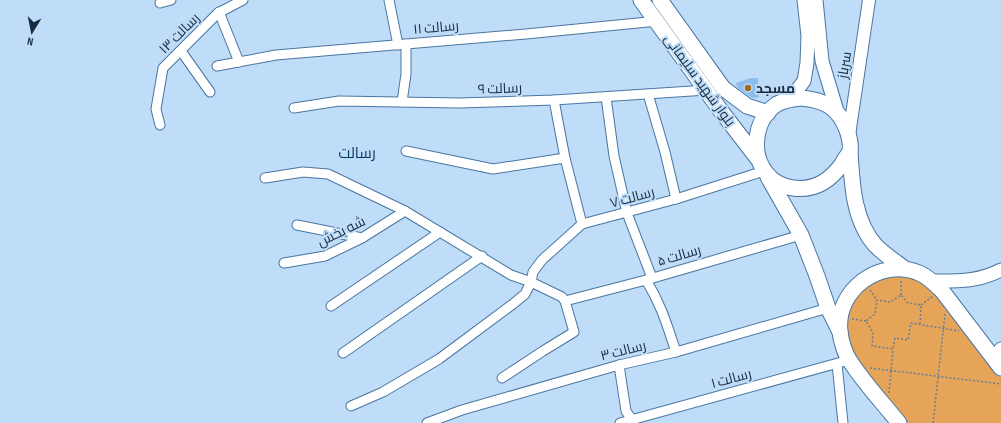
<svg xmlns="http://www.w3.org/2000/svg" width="1001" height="423" font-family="'Sofia Sans Condensed',Cairo,sans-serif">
  <rect width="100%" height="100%" fill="#bfdcf9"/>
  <path fill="#e6a459" d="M 892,273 L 925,282 L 951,307 L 1001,377 L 1001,423 L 906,423 L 857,359 C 850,347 845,334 846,319 C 847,311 851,302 853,294 Z"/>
  <polygon fill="#8cbdeb" points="751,78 758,78 759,97 753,98 749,96 737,87 736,83"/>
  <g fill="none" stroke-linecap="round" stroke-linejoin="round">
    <defs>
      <g id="minor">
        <polyline points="389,0 398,45"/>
        <polyline points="160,3 171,0"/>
        <polyline points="219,12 239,62"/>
        <polyline points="181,51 210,92"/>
        <polyline points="217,66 276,55 526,34 658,21"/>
        <polyline points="648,94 665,152 676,199"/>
        <polyline points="606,97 614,156 627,213 652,278"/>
        <polyline points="554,100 565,158 582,224"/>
        <polyline points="402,102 406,74 406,44"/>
        <polyline points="294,108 339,101 459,103 554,100 707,90"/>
        <polyline points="160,125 156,109 163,68 218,13 243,0"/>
        <polyline points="406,151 493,169 565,158"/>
        <polyline points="265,178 303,172 328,174 405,211 511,275 531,282 562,297 565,301 574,332 543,351 502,378"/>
        <polyline points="297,225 362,238"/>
        <polyline points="284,263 325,256 362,238 405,211"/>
        <path d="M 646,280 C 661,304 667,325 676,352"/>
        <polyline points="565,301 646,280 801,235"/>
        <polyline points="331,306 440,232"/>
        <polyline points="343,353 482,256"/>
        <polyline points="837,364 843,423"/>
        <polyline points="619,365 626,411 632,420"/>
        <polyline points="351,406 383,392 439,359 513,304 525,294 531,282 533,272 542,260 582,224 676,199 764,171"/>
        <polyline points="427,423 462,410 619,365 676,352 828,308"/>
        <polyline points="620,423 849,360"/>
      </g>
      <polyline id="tertiary" points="849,135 869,0"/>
      <g id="secondary">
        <polyline points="816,0 822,61 837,111"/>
        <polyline points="789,100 804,81 807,63 808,36 804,0"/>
        <path d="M 932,281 C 958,281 978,282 1001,270"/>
        <polyline points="994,358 1001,349"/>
      </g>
      <g id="primary">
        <polyline points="641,0 721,111 758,159"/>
        <polyline points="660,0 723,88 747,106 768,113"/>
        <path d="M 801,98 C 825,100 838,107 847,130 C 849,136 851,145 850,151 C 848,155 844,160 842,164 C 830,181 814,191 793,188 C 784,187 773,182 767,174 C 750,154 754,119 777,104 C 784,100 793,99 801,98 Z"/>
        <path d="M 850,151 C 852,183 853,221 876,246 C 885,255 896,262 905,269"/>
        <polyline points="768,177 801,235 817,276 828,308 840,332"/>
        <path d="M 899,423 C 883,403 864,383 850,361 C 845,354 841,341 840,332 C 835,290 880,257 919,273 C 929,277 936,285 943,292 L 1001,368"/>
      </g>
    </defs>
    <use href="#minor" stroke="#4876a1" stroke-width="11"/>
    <use href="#tertiary" stroke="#4876a1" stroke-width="14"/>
    <use href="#secondary" stroke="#4876a1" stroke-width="15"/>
    <use href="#primary" stroke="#4876a1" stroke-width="17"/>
    <g stroke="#667e95" stroke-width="1.5" stroke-dasharray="2 2" stroke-linecap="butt">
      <polyline points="870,290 877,300"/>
      <polyline points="901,295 901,281"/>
      <polyline points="921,305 933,296"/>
      <polyline points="852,319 866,321"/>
      <polyline points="920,324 921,305 908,303 901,295 890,302 877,300 875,314 866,321 873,333 872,346 893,349 895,338 908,340 911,323 959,331"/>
      <polyline points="870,368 1001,384"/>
      <polyline points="889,393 893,349"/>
      <polyline points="933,423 945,314"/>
    </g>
    <use href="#minor" stroke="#fff" stroke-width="9"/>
    <use href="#tertiary" stroke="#fff" stroke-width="12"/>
    <use href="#secondary" stroke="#fff" stroke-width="13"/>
    <use href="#primary" stroke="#fff" stroke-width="15"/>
  </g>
  <circle fill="#a06924" stroke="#bfdcf9" stroke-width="1.5" cx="748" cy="88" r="4"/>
  <g text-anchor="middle" stroke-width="4" stroke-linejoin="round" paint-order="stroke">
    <g font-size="14" fill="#182c3e" stroke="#bfdcf9">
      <text transform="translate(436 27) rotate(-5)" y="5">رسالت ۱۱</text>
      <text transform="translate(179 33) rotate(-45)" y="5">رسالت ۱۳</text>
      <text transform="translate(844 65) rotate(-81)" y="5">سرباز</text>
      <text transform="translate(700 80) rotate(54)" y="5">بلوار شهید سلیمانی</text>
      <text transform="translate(500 88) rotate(-2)" y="5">رسالت ۹</text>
      <text transform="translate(632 197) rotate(-15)" y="5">رسالت ۷</text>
      <text transform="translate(341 231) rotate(-26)" y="5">شه بخش</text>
      <text transform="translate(679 255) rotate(-16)" y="5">رسالت ۵</text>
      <text transform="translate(623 350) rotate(-14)" y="5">رسالت ۳</text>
      <text transform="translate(731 378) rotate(-15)" y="5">رسالت ۱</text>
    </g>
    <g font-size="14" font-weight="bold" fill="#182c3e" stroke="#bfdcf9" text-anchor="start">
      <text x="756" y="93">مسجد</text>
    </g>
    <g font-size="15" fill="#02355c" stroke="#bfdcf9">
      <text x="357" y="158">رسالت</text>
    </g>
  </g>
  <g transform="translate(32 32) rotate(190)" stroke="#bfdcf9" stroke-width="3" paint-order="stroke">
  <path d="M0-3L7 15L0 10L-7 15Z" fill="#182c3e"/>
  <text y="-6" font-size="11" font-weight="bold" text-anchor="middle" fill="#182c3e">N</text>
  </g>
</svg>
